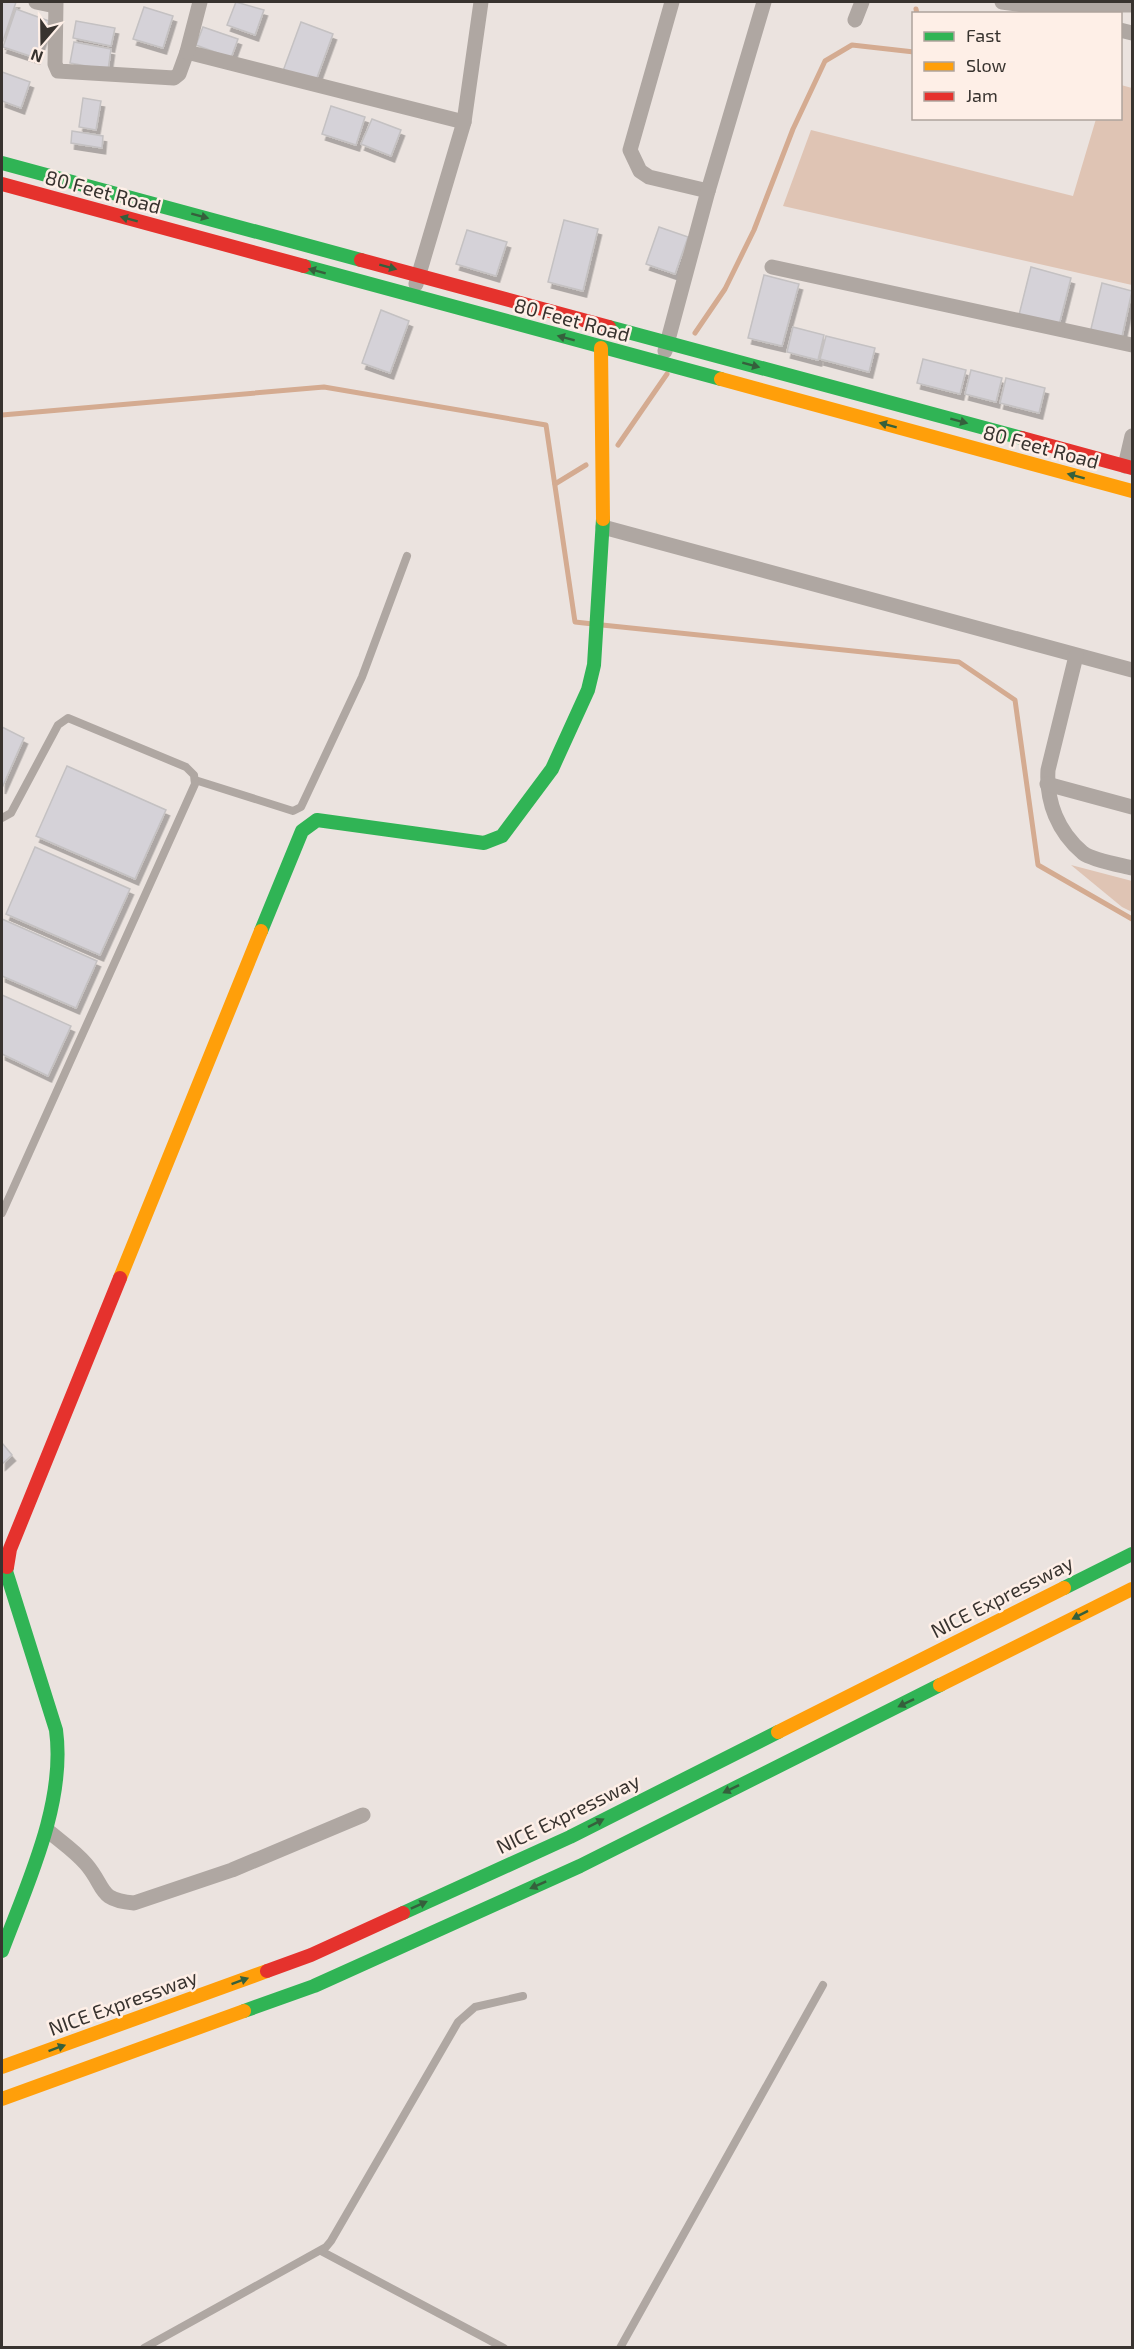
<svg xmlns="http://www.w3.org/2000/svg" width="1134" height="2349" font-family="'Exo 2',sans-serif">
  <defs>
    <filter id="shadow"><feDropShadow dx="3.5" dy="6" stdDeviation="0" flood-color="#0004"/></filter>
  </defs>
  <rect width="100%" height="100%" fill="#ebe3df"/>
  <g fill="#dfc4b4">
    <polygon points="1121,85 1132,88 1132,285 783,206 811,130 1073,196 1096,119 1120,118"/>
    <polygon points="1071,865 1132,881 1132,912 1122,907"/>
  </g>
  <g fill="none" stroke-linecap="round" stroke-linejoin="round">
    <g stroke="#d4ab91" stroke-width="5">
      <polyline points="916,9 917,14"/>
      <polyline points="695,333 725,289 754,230 793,129 825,61 852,45 914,52"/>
      <polyline points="2,415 324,387 546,425 575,622 593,624"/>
      <polyline points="618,445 667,374"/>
      <polyline points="555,484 586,465"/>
      <polyline points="602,625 959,662 1015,700 1038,865 1132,919"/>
    </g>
  </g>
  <g fill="#d5d2d8" stroke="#c4c1c2" stroke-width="1.5" filter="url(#shadow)">
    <polygon points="2,2 16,2 2,44"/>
    <polygon points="236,2 264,10 255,35 227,25"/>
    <polygon points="144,7 173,16 163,48 133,39"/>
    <polygon points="16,9 49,21 36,58 3,47"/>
    <polygon points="76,21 115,28 111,46 73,38"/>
    <polygon points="301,22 333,34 315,83 283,71"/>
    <polygon points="203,27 238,39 231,58 196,45"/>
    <polygon points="74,42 111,49 108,70 70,63"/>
    <polygon points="2,72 30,82 21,108 2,101"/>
    <polygon points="83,98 101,101 96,130 79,127"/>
    <polygon points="331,106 365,117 356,145 322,134"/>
    <polygon points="372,119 401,130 391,156 361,144"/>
    <polygon points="72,131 103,136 102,148 71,143"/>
    <polygon points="564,220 598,229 583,291 548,282"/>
    <polygon points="659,227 688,237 675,274 646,264"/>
    <polygon points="467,230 507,242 496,276 456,264"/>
    <polygon points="1031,267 1071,278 1059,325 1019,315"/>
    <polygon points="764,275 799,284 782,346 748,338"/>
    <polygon points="1102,283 1132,291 1121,341 1090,333"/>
    <polygon points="381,310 409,321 390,373 362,363"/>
    <polygon points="793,327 824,335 818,360 787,352"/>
    <polygon points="826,336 875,348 869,372 820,359"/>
    <polygon points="923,359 966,370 960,394 917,383"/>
    <polygon points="971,370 1002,378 996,402 965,394"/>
    <polygon points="1006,378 1045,388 1039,413 1000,403"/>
    <polygon points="2,727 24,738 2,788"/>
    <polygon points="67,766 166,810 135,879 36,836"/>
    <polygon points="35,847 130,889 100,955 6,914"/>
    <polygon points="2,919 97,961 76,1008 2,976"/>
    <polygon points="2,995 71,1026 48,1076 2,1054"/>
    <polygon points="2,1443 12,1455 2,1464"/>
  </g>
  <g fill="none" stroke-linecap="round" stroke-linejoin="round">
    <g stroke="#afa7a2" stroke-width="8">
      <polyline points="195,780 293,811 301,807 362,677 407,556"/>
      <polyline points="2,818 11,813 58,725 68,718 186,767 194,775 195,784 2,1213"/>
      <polyline points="321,2251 504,2348"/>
      <polyline points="144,2348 326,2247 331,2241 458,2022 475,2007 523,1996"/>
      <polyline points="620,2348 823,1985"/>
    </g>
    <g stroke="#afa7a2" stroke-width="15">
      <polyline points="36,2 55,6"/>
      <polyline points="56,2 55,64 58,71 174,78 179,74 187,52 464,122"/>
      <polyline points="672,2 630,150 640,171 649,177 708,191"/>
      <polyline points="1002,2 1023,5 1132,5"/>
      <polyline points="855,20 862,2"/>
      <polyline points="1120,30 1132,33"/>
      <polyline points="187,52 200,2"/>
      <polyline points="772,267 1132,345"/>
      <polyline points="416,284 464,122 481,2"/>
      <polyline points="665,351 708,191 764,2"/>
      <polyline points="1125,466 1132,436"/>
      <polyline points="603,527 1132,670"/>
      <path d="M 1076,656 L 1048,770 C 1046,802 1058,832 1083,853 C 1092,860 1120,865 1132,868"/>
      <polyline points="1047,784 1132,807"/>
      <path d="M 47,1830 C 60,1841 75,1851 86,1864 C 106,1887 97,1900 134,1903 L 232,1870 L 363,1815"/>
    </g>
    <g stroke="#30b455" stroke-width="14">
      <polyline points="2,163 361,260"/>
      <polyline points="304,266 721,379"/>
      <polyline points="609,327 1022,438"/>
      <polyline points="261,931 302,831 317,820 484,843 502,836 552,769 588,690 594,665 603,519"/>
      <polyline points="1064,1588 1132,1554"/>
      <polyline points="403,1913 570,1837 778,1732"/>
      <path d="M 2,1951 C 27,1884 66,1803 56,1730 L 6,1571 L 7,1567"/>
      <polyline points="244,2011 314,1986 580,1866 940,1685"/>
    </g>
    <g stroke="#ff9f0a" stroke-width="14">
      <polyline points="601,348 603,519"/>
      <polyline points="721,379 1132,491"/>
      <polyline points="120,1278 261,931"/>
      <polyline points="940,1685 1132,1589"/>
      <polyline points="778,1732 1064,1588"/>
      <polyline points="2,2067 267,1971"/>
      <polyline points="2,2099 244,2011"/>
    </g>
    <g stroke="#e5322d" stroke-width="14">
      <polyline points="2,184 304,266"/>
      <polyline points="361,260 609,327"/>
      <polyline points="1022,438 1132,468"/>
      <polyline points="7,1567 10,1549 120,1278"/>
      <polyline points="267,1971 311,1955 403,1913"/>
    </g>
  </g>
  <defs><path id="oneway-solid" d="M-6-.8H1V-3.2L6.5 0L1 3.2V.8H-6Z" transform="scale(1.5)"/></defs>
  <g fill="#35603c">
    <use href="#oneway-solid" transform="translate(200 216) rotate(15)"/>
    <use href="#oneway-solid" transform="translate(129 219) rotate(-165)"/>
    <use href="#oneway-solid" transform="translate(388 267) rotate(15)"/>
    <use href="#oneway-solid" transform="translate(317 271) rotate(-165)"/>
    <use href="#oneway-solid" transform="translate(566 338) rotate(-165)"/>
    <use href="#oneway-solid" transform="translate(751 365) rotate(15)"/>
    <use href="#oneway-solid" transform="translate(959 421) rotate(15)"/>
    <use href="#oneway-solid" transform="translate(888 425) rotate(-165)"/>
    <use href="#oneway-solid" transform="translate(1076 476) rotate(-165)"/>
    <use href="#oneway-solid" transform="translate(1080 1615) rotate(153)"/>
    <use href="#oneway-solid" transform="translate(906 1703) rotate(154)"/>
    <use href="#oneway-solid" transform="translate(731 1789) rotate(154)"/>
    <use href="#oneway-solid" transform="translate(596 1823) rotate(-27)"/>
    <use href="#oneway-solid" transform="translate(538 1885) rotate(156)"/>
    <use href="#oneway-solid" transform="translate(419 1905) rotate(-24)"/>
    <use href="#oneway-solid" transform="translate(240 1981) rotate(-20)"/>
    <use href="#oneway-solid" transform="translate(57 2048) rotate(-20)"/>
  </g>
  <g text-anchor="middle" stroke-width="5" stroke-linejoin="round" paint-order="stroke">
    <g font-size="20" fill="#38332f" stroke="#feefe7">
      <text transform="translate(103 192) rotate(15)" y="7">80 Feet Road</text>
      <text transform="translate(572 320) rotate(15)" y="7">80 Feet Road</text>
      <text transform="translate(1041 447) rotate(15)" y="7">80 Feet Road</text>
      <text transform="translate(1002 1597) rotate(-27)" y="7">NICE Expressway</text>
      <text transform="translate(568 1814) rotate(-26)" y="7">NICE Expressway</text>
      <text transform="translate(123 2003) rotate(-20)" y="7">NICE Expressway</text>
    </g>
  </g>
  <rect width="1134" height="2349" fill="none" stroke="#38332f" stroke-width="6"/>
  <rect x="912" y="12" width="210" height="108" fill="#feefe7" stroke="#afa49d" stroke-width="1.5"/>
  <rect x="924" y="32" width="30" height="9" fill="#30b455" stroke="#afa49d" stroke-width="1.5"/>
  <text x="966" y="42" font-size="18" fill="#38332f">Fast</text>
  <rect x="924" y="62" width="30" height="9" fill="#ff9f0a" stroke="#afa49d" stroke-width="1.5"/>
  <text x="966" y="72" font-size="18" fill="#38332f">Slow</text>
  <rect x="924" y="92" width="30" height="9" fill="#e5322d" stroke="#afa49d" stroke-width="1.5"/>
  <text x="966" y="102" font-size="18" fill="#38332f">Jam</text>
  <g transform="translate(42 42) rotate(200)" stroke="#feefe7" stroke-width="4.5" paint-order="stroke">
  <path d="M0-4.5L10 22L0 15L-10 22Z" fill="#38332f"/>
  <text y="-9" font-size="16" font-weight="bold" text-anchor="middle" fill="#38332f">N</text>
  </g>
</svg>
